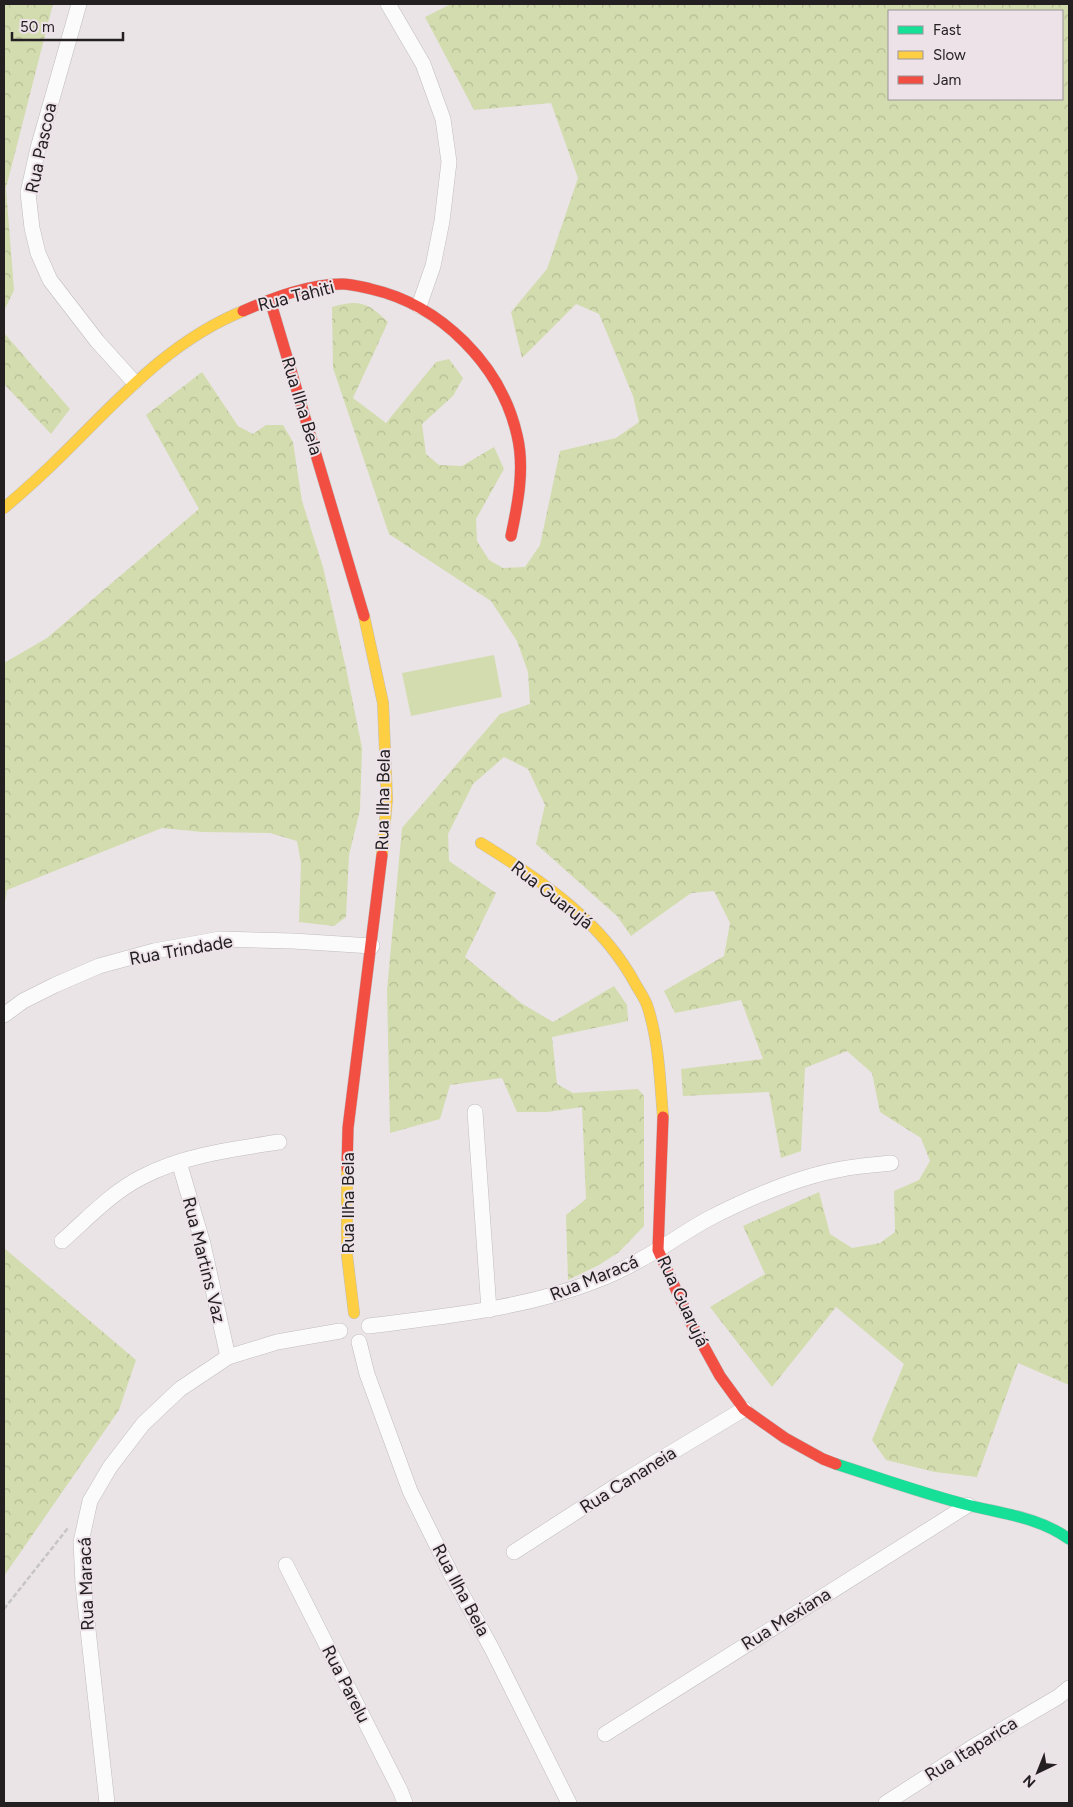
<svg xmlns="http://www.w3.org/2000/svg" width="1073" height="1807" font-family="Figtree,sans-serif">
  <defs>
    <pattern id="forest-crowns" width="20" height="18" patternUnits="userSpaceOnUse" patternTransform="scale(1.25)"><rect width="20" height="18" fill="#d3dcae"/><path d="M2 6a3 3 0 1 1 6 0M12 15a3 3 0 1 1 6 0" fill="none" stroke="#b5bc95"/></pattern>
  </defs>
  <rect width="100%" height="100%" fill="#eae4e7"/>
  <g fill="url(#forest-crowns)" fill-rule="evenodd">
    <polygon points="4,4 53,4 6,188 14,290 4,311"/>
    <path d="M 451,4 L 1069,4 L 1069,1385 L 1018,1363 L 977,1477 L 935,1472 L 886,1460 L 872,1440 L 904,1364 L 836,1307 L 772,1387 L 710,1307 L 765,1274 L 743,1226 L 819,1192 L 830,1234 L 852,1248 L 880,1243 L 895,1232 L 894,1191 L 919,1180 L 930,1161 L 921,1138 L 880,1112 L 872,1073 L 847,1051 L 805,1068 L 801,1151 L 781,1158 L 769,1092 L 683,1096 L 681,1069 L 763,1059 L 741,1000 L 675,1013 L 664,991 L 724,956 L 730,923 L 714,891 L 691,893 L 631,936 L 617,916 L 536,844 L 545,805 L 528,769 L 504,757 L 473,784 L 448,834 L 449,861 L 496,893 L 465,957 L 521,1003 L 553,1022 L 614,986 L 627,1005 L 628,1021 L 552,1037 L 557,1084 L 573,1093 L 638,1089 L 644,1096 L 644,1226 L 619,1252 L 599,1265 L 568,1280 L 566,1215 L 586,1199 L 582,1107 L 547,1112 L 517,1112 L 502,1078 L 450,1085 L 440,1119 L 390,1133 L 387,990 L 402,828 L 500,714 L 530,704 L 528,672 L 517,641 L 491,601 L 389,534 L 333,368 L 332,307 C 360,299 368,303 388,322 L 353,398 L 386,423 L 436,362 L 449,359 L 463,378 L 453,396 L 422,424 L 426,454 L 439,465 L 462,466 L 494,447 L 504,469 L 476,519 L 477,541 L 489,560 L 503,568 L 525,567 L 540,545 L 560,451 L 616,438 L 639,422 L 633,396 L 599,314 L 576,304 L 522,358 L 511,312 L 547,269 L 578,178 L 551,103 L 474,110 L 425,17 ZM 1062,11 L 1062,99 L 889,99 L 889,11 Z"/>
    <polygon points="4,333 70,409 51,434 4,384"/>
    <polygon points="202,372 238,426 253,434 266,425 283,425 293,442 302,501 323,567 347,673 362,748 360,810 349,855 346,917 334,926 299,922 301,863 297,841 270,833 202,832 162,828 7,890 4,909 4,663 47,638 199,509 146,415"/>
    <polygon points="4,1248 136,1360 119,1410 4,1576"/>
  </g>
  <polygon fill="#d3dcae" points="494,655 502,697 411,716 402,673"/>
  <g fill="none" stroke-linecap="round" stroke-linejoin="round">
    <defs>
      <g id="street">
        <polyline points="79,4 38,148 28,193 32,228 38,253 50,280 97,341 134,382"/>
        <polyline points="388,4 423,64 443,119 449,162 442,221 433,266 419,306"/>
        <polyline points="4,1015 23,1001 55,985 99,966 154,951 220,939 293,941 372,946"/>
        <polyline points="475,1112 489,1310"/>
        <polyline points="179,1162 203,1244 228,1357"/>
        <path d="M 62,1241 C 87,1219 112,1192 142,1177 C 184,1155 234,1149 279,1142"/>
        <path d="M 369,1326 C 445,1316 523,1309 595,1281 C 617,1273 639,1261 659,1249 C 676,1239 691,1228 708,1219 C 749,1198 796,1177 842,1169 C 858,1166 875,1165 891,1163"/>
        <polyline points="359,1342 367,1374 410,1491 452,1576 492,1649 569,1803"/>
        <polyline points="514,1552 619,1484 744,1409"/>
        <polyline points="286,1565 400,1790 405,1803"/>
        <polyline points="605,1734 968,1505"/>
        <polyline points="107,1803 83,1584 81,1542 90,1501 110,1467 143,1424 180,1389 228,1357 277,1342 340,1331"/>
        <polyline points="886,1803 976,1745 1058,1697 1069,1688"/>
      </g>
      <path id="fast" d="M 836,1464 C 880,1478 924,1494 968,1505 C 1003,1514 1039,1517 1069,1539"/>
      <g id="slow">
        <path d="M 4,508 C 24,491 44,473 63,454 C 119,399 169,341 243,311"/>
        <polyline points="364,616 383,703 387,799 382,855"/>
        <path d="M 481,843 C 541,880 602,921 636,985 C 640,992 646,1000 648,1008 C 659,1043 660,1081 663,1117"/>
        <polyline points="347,1168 347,1255 354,1313"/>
      </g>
      <g id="jam">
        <polyline points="270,300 364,616"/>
        <path d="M 243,311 C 273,298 309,284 342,284 C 352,284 362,287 371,289 C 441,305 501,365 517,435 C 525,468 518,503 511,536"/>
        <polyline points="663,1117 658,1250 692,1325 720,1376 744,1409 785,1438 823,1459 836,1464"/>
        <polyline points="347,1168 348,1128 382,855"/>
      </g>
    </defs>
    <use href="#street" stroke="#c0bcbe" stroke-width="16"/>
    <use href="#fast" stroke="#c0bcbe" stroke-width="12"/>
    <use href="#slow" stroke="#c0bcbe" stroke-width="12"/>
    <use href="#jam" stroke="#c0bcbe" stroke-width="12"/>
    <polyline stroke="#c6c4c5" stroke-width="2.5" stroke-dasharray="5 2.5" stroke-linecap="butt" points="4,1609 68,1528"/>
    <use href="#street" stroke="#fcfbfb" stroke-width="15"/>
    <use href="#fast" stroke="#16e098" stroke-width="11"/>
    <use href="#slow" stroke="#ffcf43" stroke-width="11"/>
    <use href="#jam" stroke="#f24e42" stroke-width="11"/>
  </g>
  <g text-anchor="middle" stroke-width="4" stroke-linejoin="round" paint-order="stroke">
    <g font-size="18" fill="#242022" stroke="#ece2e8">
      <text transform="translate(41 148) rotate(-78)" y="6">Rua Pascoa</text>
      <text transform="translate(296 296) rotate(-14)" y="6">Rua Tahiti</text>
      <text transform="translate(302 406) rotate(73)" y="6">Rua Ilha Bela</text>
      <text transform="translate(383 800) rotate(-89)" y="6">Rua Ilha Bela</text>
      <text transform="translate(552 895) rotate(38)" y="6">Rua Guarujá</text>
      <text transform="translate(181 950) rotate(-10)" y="6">Rua Trindade</text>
      <text transform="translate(348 1203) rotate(-90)" y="6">Rua Ilha Bela</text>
      <text transform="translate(204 1260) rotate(76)" y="6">Rua Martins Vaz</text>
      <text transform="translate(594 1278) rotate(-22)" y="6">Rua Maracá</text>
      <text transform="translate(683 1301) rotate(65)" y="6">Rua Guarujá</text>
      <text transform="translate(628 1480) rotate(-32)" y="6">Rua Cananeia</text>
      <text transform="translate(86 1584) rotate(-92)" y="6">Rua Maracá</text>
      <text transform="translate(461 1590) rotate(62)" y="6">Rua Ilha Bela</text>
      <text transform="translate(786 1619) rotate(-32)" y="6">Rua Mexiana</text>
      <text transform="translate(346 1684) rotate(63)" y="6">Rua Parelu</text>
      <text transform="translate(971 1749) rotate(-32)" y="6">Rua Itaparica</text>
    </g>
  </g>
  <rect width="1073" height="1807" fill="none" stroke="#242022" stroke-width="10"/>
  <rect x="888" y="10" width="175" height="90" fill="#ece2e8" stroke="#9c9499"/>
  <rect x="898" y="26" width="25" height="8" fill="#16e098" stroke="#9c9499"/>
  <text x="933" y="35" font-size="15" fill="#242022">Fast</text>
  <rect x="898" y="51" width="25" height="8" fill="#ffcf43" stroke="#9c9499"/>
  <text x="933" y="60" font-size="15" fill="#242022">Slow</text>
  <rect x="898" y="76" width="25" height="8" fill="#f24e42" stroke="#9c9499"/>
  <text x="933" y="85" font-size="15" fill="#242022">Jam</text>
  <g transform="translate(1038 1772) rotate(223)" stroke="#ece2e8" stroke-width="4" paint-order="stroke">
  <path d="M0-4L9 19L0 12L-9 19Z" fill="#242022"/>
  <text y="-8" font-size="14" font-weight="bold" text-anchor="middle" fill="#242022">N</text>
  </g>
  <path d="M12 32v8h111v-8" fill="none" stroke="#242022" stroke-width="2.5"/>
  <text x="20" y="32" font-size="15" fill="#242022" stroke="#ece2e8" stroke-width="4" paint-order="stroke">50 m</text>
</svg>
